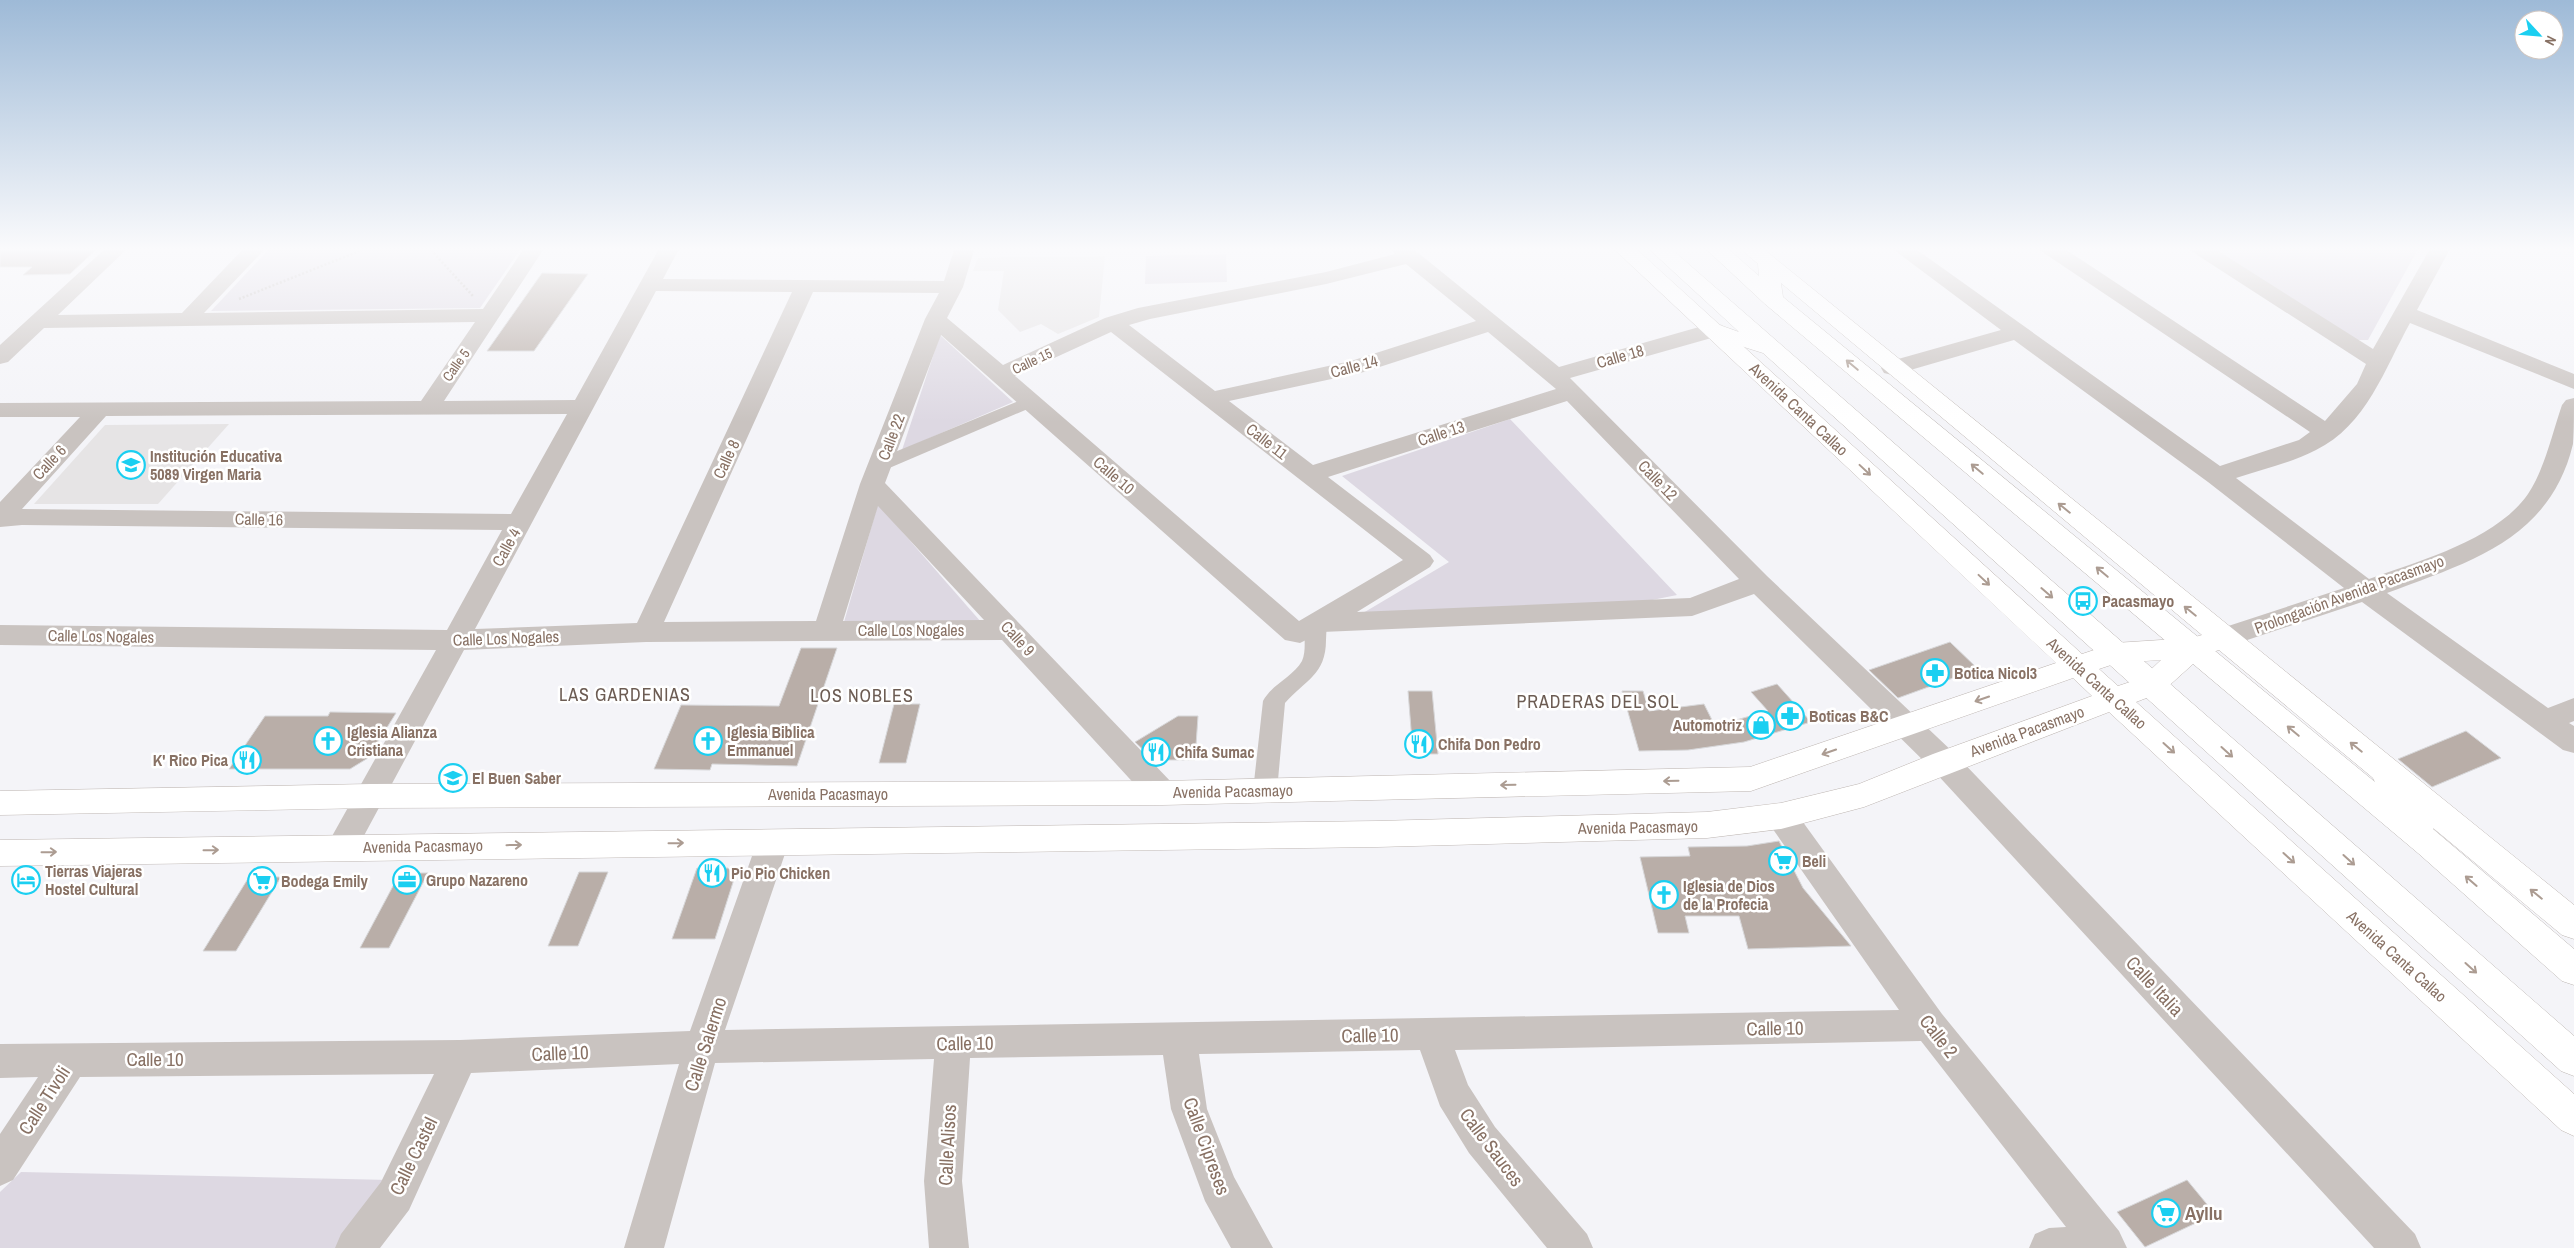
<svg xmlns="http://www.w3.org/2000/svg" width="2574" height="1248" font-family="'Archivo Narrow',sans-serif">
  <rect width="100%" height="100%" fill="#f4f4f8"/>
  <g fill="#e6e4e5">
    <polygon points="1105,256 1099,317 1058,334 1041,324 1020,332 998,310 1004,271 973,271 978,258"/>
    <polygon points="229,424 158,504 34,504 105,425"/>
  </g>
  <g fill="#ddd8e2">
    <polygon points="271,247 522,247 480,308 211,311"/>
    <polygon points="2208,247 2419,247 2368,340 2356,340"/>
    <polygon points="1226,254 1227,282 1145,284 1146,256"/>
    <polygon points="940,335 1013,402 902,450"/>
    <polygon points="1510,419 1677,595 1637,603 1358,616 1449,562 1342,476"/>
    <polygon points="878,504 981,622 844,622"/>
    <polygon points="21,1172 390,1180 339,1248 0,1248 0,1192"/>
  </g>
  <g fill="#b9aea8" stroke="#d7d7d9">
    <polygon points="0,247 99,247 70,274 23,275 32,267 0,267"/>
    <polygon points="542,273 588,274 534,351 487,351"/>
    <polygon points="1950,642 1978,669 1898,698 1869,670"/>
    <polygon points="801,648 837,648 797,766 712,764 710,770 654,769 681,705 779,706"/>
    <polygon points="1777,684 1811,722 1744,742 1688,750 1639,751 1622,691 1643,691 1649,711 1704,704 1715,726 1768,711 1751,692"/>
    <polygon points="1408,691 1432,691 1438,754 1413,754"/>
    <polygon points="894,704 920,704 906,763 879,763"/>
    <polygon points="330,712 396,713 368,758 350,769 229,769 265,716 328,716"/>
    <polygon points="1178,716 1198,716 1195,760 1154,760 1135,742"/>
    <polygon points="2466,731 2501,758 2432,787 2398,759"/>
    <polygon points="1779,841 1803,888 1851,946 1748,949 1739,916 1685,916 1689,933 1658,933 1640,857 1690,856 1688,847 1747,846"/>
    <polygon points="697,868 728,868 735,876 715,939 672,939"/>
    <polygon points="579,872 608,872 578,946 548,946"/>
    <polygon points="400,873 428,873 389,948 360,948"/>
    <polygon points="249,877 281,877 236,951 203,951"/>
    <polygon points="2187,1180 2215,1214 2145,1247 2117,1212"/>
  </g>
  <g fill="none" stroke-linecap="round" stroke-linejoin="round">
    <defs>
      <path id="secondary" d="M 1612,247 L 1634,247 L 2082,654 L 2115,643 L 2192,638 L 2202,635 L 1738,247 L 1761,247 L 2574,905 L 2574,939 L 2562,935 L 2219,650 L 2203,655 L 2162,692 L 2136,702 L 2574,1094 L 2574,1136 L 2561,1130 L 2109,712 L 1864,807 L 1781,829 L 1707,838 L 1377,847 L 0,866 L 0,840 L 1377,821 L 1707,812 L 1781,803 L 1859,784 L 1933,754 L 2092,696 L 2073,678 L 1751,791 L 1162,805 L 370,808 L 0,815 L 0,791 L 370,784 L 1162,781 L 1750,767 L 2056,663 ZM 2161,660 L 2142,678 L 2118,686 L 2099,669 L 2117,663 Z"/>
      <g id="trunk">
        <polygon points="1647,247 1669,247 2574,1036 2574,1076 2561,1071 1763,353 1706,335 1703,330 1706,325 1714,323 1739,332"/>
        <polygon points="1704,247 1726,247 1759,276 1758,264 1761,260 1768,258 1775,260 1778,264 1783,297 2375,782 2369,770 2373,762 2384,758 2395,762 2430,818 2435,827 2433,829 2574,949 2574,985 2562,981 2419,854 1765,304"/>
      </g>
    </defs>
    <use href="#secondary" stroke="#beb6b2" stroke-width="1"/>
    <use href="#trunk" stroke="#bcb6b3" stroke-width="1"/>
    <g stroke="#c1bcba" stroke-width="2.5" stroke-dasharray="2 2" stroke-linecap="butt">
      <polyline points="431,250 473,296"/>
      <polyline points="239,299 362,250"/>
    </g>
    <g fill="#c9c3c0" fill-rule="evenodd">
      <polygon points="1031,396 1037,397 1040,401 1037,405 887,469 873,469 871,465 873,461"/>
      <path d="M 1316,615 L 1324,618 C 1328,625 1326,632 1326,640 C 1326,675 1305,680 1285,703 L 1277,791 L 1273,798 L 1265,800 L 1257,798 L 1253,791 L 1263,701 C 1272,684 1293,677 1302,661 C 1308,647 1301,631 1308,618 Z"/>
    </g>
    <g fill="#c9c3c0" fill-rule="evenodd">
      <path d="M 107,247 L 129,247 L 58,315 L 182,313 L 245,247 L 267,247 L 204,313 L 483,309 L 525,247 L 545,247 L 444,401 L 575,400 L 660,247 L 680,247 L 663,279 L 944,281 L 955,247 L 975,247 L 963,287 L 947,318 L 1003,365 L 1105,318 L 1138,308 L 1326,272 L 1395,254 L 1388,247 L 1411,247 L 1559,367 L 1706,325 L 1714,323 L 1722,325 L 1725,330 L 1722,335 L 1570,378 L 1767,576 L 1955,754 L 2415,1234 L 2421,1248 L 2374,1248 L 1933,770 L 1754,594 L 1692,616 L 1322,632 L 1300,643 L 1285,640 L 941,335 L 885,483 L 1173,784 L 1177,793 L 1173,802 L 1162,805 L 1151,802 L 1002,640 L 646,642 L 464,650 L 353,856 L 342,860 L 331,856 L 326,847 L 331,838 L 436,650 L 0,645 L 0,625 L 447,630 L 502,530 L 22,525 L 0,527 L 0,502 L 80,417 L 0,417 L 0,403 L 421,401 L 475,322 L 44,328 L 8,362 L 0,364 L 0,345 ZM 1406,264 L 1476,321 L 1351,361 L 1215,391 L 1129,325 L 1150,319 L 1326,284 ZM 656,291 L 792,292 L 637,623 L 475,629 ZM 813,292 L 939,293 L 925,319 L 860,484 L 816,621 L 664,622 ZM 1111,332 L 1403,560 L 1299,621 L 1015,376 ZM 1488,332 L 1556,389 L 1313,465 L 1229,401 L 1364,372 ZM 1567,401 L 1739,579 L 1690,598 L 1357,612 L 1430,567 L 1434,561 L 1430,555 L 1328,477 ZM 567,414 L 511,514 L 22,509 L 106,416 ZM 878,506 L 984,620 L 843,621 Z"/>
      <path d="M 1890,247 L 1913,247 L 2220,466 L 2299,440 L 2310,432 L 2041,251 L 2038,247 L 2062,247 L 2325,421 L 2357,384 L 2366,364 L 2191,251 L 2188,247 L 2212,247 L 2373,349 L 2431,247 L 2451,247 L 2417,310 L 2574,374 L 2574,389 L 2410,323 C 2385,368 2366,426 2316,450 C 2291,463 2262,469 2236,478 L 2369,579 C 2419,561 2496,540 2528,494 C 2545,468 2552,434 2562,405 L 2566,400 L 2574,398 C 2574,412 2574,430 2573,444 C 2550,540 2469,562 2387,593 L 2548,708 L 2574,698 L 2574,721 L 2569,723 L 2574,726 L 2574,753 L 2563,750 L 2362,602 L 2223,648 L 2213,645 L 2209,638 L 2213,631 L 2344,588 L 2208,482 L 2014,340 L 1900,373 L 1892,375 L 1884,373 L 1881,368 L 1884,363 L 2001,330 Z"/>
      <polygon points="1781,803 1792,807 1942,1014 2119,1231 2127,1248 2029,1248 2035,1234 2049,1228 2066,1227 1921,1041 1455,1050 1468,1085 1495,1127 1587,1234 1593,1248 1547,1248 1469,1153 1440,1106 1420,1050 1199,1054 1207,1109 1234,1177 1273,1248 1231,1248 1205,1201 1171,1109 1163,1055 970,1058 962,1181 969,1248 929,1248 924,1181 934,1059 715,1063 664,1248 624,1248 679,1064 471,1073 409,1210 380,1248 335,1248 341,1234 381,1182 434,1074 80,1077 13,1180 0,1186 0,1134 38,1077 0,1078 0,1044 460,1040 690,1031 757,842 762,833 773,829 784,833 789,842 725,1030 1899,1010 1770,825 1765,816 1770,807"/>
    </g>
    <use href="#secondary" fill="#fff" fill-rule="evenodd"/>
    <use href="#trunk" fill="#fff" fill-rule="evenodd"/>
  </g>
  <defs><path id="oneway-shaft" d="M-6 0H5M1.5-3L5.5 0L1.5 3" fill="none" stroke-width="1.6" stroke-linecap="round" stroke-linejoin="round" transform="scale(1.25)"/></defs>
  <g stroke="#ac9c92">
    <use href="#oneway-shaft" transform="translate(1852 365) rotate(-140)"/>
    <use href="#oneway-shaft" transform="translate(1977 469) rotate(-140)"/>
    <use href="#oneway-shaft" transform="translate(1865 470) rotate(43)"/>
    <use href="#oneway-shaft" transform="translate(2064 508) rotate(-141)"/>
    <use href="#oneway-shaft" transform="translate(2102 572) rotate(-140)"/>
    <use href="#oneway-shaft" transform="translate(1984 580) rotate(43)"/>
    <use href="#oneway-shaft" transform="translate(2047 593) rotate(41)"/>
    <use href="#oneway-shaft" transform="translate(2190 611) rotate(-141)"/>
    <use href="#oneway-shaft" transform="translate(1982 699) rotate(161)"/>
    <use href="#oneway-shaft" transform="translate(2293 731) rotate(-140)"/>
    <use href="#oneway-shaft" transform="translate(2356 747) rotate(-141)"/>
    <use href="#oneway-shaft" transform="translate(2169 748) rotate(42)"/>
    <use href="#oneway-shaft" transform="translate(1829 752) rotate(161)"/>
    <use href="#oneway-shaft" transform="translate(2227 752) rotate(42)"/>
    <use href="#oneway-shaft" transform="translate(1671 781) rotate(179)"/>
    <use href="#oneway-shaft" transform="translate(1508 785) rotate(179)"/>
    <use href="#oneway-shaft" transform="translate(676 843) rotate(-1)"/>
    <use href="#oneway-shaft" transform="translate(514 845) rotate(-1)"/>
    <use href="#oneway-shaft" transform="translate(211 850) rotate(-1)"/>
    <use href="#oneway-shaft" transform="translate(49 852) rotate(-1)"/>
    <use href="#oneway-shaft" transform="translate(2289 858) rotate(42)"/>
    <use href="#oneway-shaft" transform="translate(2349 860) rotate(42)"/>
    <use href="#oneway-shaft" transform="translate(2471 881) rotate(-139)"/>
    <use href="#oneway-shaft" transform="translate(2536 894) rotate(-141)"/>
    <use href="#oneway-shaft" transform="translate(2471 968) rotate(42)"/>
  </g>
  <linearGradient id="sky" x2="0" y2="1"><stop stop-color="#9ebad7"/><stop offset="0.59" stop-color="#fafafc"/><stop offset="1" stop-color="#fafafc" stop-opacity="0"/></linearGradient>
  <rect width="2574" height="422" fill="url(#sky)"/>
  <defs>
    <symbol id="school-ring" viewBox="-11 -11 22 22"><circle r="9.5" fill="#fff" stroke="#1bcff1" stroke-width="1.5"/><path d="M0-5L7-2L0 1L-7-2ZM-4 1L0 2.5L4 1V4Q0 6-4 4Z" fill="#1bcff1"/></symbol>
    <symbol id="bus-ring" viewBox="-11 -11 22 22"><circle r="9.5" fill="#fff" stroke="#1bcff1" stroke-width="1.5"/><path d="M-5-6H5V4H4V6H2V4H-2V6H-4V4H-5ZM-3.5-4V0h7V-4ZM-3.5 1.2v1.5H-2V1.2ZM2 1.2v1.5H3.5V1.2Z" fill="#1bcff1"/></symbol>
    <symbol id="pharmacy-ring" viewBox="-11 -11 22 22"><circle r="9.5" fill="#fff" stroke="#1bcff1" stroke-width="1.5"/><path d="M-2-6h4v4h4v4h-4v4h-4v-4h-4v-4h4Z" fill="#1bcff1"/></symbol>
    <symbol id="shop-ring" viewBox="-11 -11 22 22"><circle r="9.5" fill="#fff" stroke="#1bcff1" stroke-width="1.5"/><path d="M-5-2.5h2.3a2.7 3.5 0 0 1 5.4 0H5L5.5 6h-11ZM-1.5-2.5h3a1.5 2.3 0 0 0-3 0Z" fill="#1bcff1"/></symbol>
    <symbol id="church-ring" viewBox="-11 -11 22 22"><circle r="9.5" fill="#fff" stroke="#1bcff1" stroke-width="1.5"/><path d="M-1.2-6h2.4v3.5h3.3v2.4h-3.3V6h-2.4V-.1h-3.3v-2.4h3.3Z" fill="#1bcff1"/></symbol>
    <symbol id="restaurant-ring" viewBox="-11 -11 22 22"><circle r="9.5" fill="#fff" stroke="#1bcff1" stroke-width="1.5"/><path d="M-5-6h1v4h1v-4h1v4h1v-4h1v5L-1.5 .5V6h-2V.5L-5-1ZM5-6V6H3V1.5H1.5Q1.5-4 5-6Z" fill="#1bcff1"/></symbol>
    <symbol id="university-ring" viewBox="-11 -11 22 22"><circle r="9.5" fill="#fff" stroke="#1bcff1" stroke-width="1.5"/><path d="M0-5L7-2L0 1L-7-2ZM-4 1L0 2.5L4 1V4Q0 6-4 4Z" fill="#1bcff1"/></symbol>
    <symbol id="supermarket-ring" viewBox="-11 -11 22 22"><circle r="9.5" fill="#fff" stroke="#1bcff1" stroke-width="1.5"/><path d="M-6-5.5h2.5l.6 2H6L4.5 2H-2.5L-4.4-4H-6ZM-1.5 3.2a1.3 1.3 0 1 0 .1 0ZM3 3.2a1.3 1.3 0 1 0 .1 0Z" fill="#1bcff1"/></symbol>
    <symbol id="hotel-ring" viewBox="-11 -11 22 22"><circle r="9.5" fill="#fff" stroke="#1bcff1" stroke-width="1.5"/><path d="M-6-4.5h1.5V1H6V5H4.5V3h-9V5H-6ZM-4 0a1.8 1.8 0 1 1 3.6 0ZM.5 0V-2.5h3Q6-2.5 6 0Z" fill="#1bcff1"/></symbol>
    <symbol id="office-ring" viewBox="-11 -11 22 22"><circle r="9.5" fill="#fff" stroke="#1bcff1" stroke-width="1.5"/><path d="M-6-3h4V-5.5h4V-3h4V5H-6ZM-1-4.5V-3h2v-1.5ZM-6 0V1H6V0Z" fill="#1bcff1"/></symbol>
  </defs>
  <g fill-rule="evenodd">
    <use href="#school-ring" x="115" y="449" width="32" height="32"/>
    <use href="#bus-ring" x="2067" y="585" width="32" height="32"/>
    <use href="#pharmacy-ring" x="1919" y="657" width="32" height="32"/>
    <use href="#pharmacy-ring" x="1774" y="700" width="32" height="32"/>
    <use href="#shop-ring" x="1745" y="709" width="32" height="32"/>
    <use href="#church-ring" x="312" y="725" width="32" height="32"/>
    <use href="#church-ring" x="692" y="725" width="32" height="32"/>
    <use href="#restaurant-ring" x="1403" y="728" width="32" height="32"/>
    <use href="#restaurant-ring" x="1140" y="736" width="32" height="32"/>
    <use href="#restaurant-ring" x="231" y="744" width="32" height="32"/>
    <use href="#university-ring" x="437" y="762" width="32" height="32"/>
    <use href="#supermarket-ring" x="1767" y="845" width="32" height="32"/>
    <use href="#restaurant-ring" x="696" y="857" width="32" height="32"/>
    <use href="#hotel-ring" x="10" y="864" width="32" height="32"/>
    <use href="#office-ring" x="391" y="864" width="32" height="32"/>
    <use href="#supermarket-ring" x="246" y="865" width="32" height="32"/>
    <use href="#church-ring" x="1648" y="879" width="32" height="32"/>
    <use href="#supermarket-ring" x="2150" y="1197" width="32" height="32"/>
  </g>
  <g text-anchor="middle" stroke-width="5" stroke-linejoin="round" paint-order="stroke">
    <g font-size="14" fill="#887164" stroke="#fff">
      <text transform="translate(1032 361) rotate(-25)" y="5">Calle 15</text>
      <text transform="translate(456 365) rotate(-55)" y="5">Calle 5</text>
    </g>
    <g font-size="16" fill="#887164" stroke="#fff">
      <text transform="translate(1620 356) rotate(-16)" y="6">Calle 18</text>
      <text transform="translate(1354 366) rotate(-15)" y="6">Calle 14</text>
      <text transform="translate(1799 409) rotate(43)" y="6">Avenida Canta Callao</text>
      <text transform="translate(1441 433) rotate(-18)" y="6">Calle 13</text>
      <text transform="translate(891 437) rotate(-69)" y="6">Calle 22</text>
      <text transform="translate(1267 441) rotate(38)" y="6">Calle 11</text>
      <text transform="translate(726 459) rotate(-65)" y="6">Calle 8</text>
      <text transform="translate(49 462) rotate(-47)" y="6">Calle 6</text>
      <text transform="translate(1114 475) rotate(41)" y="6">Calle 10</text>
      <text transform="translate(1658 480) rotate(46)" y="6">Calle 12</text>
      <text transform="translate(259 519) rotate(1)" y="6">Calle 16</text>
      <text transform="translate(506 547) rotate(-61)" y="6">Calle 4</text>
      <text transform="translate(2349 594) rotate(-20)" y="6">Prolongación Avenida Pacasmayo</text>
      <text x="911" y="636">Calle Los Nogales</text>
      <text transform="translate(101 636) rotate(1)" y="6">Calle Los Nogales</text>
      <text transform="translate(506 638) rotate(-2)" y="6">Calle Los Nogales</text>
      <text transform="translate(1018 638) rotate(47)" y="6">Calle 9</text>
      <text transform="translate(2097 683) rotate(42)" y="6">Avenida Canta Callao</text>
      <text transform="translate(2027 731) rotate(-20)" y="6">Avenida Pacasmayo</text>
      <text transform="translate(1233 791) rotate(-1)" y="6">Avenida Pacasmayo</text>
      <text x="828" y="800">Avenida Pacasmayo</text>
      <text transform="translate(1638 827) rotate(-1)" y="6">Avenida Pacasmayo</text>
      <text transform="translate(423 846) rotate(-1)" y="6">Avenida Pacasmayo</text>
      <text transform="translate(2397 956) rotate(42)" y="6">Avenida Canta Callao</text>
    </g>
    <g font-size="16" font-weight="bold" fill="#887164" stroke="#fff" text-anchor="start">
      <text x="150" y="462">Institución Educativa<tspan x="150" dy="18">5089 Virgen Maria</tspan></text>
      <text x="2102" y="607">Pacasmayo</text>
      <text x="1954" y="679">Botica Nicol3</text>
      <text x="1809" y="722">Boticas B&amp;C</text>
      <text x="1742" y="731" text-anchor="end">Automotriz</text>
      <text x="347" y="738">Iglesia Alianza<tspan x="347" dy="18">Cristiana</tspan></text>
      <text x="727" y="738">Iglesia Biblica<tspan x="727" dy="18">Emmanuel</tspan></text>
      <text x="1438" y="750">Chifa Don Pedro</text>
      <text x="1175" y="758">Chifa Sumac</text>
      <text x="228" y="766" text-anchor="end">K' Rico Pica</text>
      <text x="472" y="784">El Buen Saber</text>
      <text x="1802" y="867">Beli</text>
      <text x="45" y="877">Tierras Viajeras<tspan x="45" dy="18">Hostel Cultural</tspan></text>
      <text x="731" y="879">Pio Pio Chicken</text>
      <text x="426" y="886">Grupo Nazareno</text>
      <text x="281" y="887">Bodega Emily</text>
      <text x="1683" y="892">Iglesia de Dios<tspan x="1683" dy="18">de la Profecia</tspan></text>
    </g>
    <g font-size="18" letter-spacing="1" fill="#6c5c53" stroke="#fff">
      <text x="625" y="701">LAS GARDENIAS</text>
      <text x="862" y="702">LOS NOBLES</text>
      <text x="1598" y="708">PRADERAS DEL SOL</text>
    </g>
    <g font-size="19" fill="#887164" stroke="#fff">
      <text transform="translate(2155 986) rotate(47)" y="7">Calle Italia</text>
      <text transform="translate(1775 1028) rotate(-1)" y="7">Calle 10</text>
      <text transform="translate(1370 1035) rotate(-1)" y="7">Calle 10</text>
      <text transform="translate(1939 1036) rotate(52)" y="7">Calle 2</text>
      <text transform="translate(965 1043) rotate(-1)" y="7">Calle 10</text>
      <text transform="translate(705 1044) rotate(-72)" y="7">Calle Salermo</text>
      <text transform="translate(560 1053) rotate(-2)" y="7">Calle 10</text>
      <text x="155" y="1066">Calle 10</text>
      <text transform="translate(44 1100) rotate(-57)" y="7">Calle Tivoli</text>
      <text transform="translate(947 1145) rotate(-87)" y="7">Calle Alisos</text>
      <text transform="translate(1207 1146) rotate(70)" y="7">Calle Cipreses</text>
      <text transform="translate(1492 1147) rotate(53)" y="7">Calle Sauces</text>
      <text transform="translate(413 1156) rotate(-64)" y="7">Calle Castel</text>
    </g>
    <g font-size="19" font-weight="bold" fill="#887164" stroke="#fff" text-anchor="start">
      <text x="2185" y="1220">Ayllu</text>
    </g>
  </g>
  <g transform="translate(2539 35) rotate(116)"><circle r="24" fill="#ffffff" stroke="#cfc6c1"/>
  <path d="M0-4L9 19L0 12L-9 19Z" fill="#1bcff1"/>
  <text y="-8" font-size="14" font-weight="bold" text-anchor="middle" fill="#887164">N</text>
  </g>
</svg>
